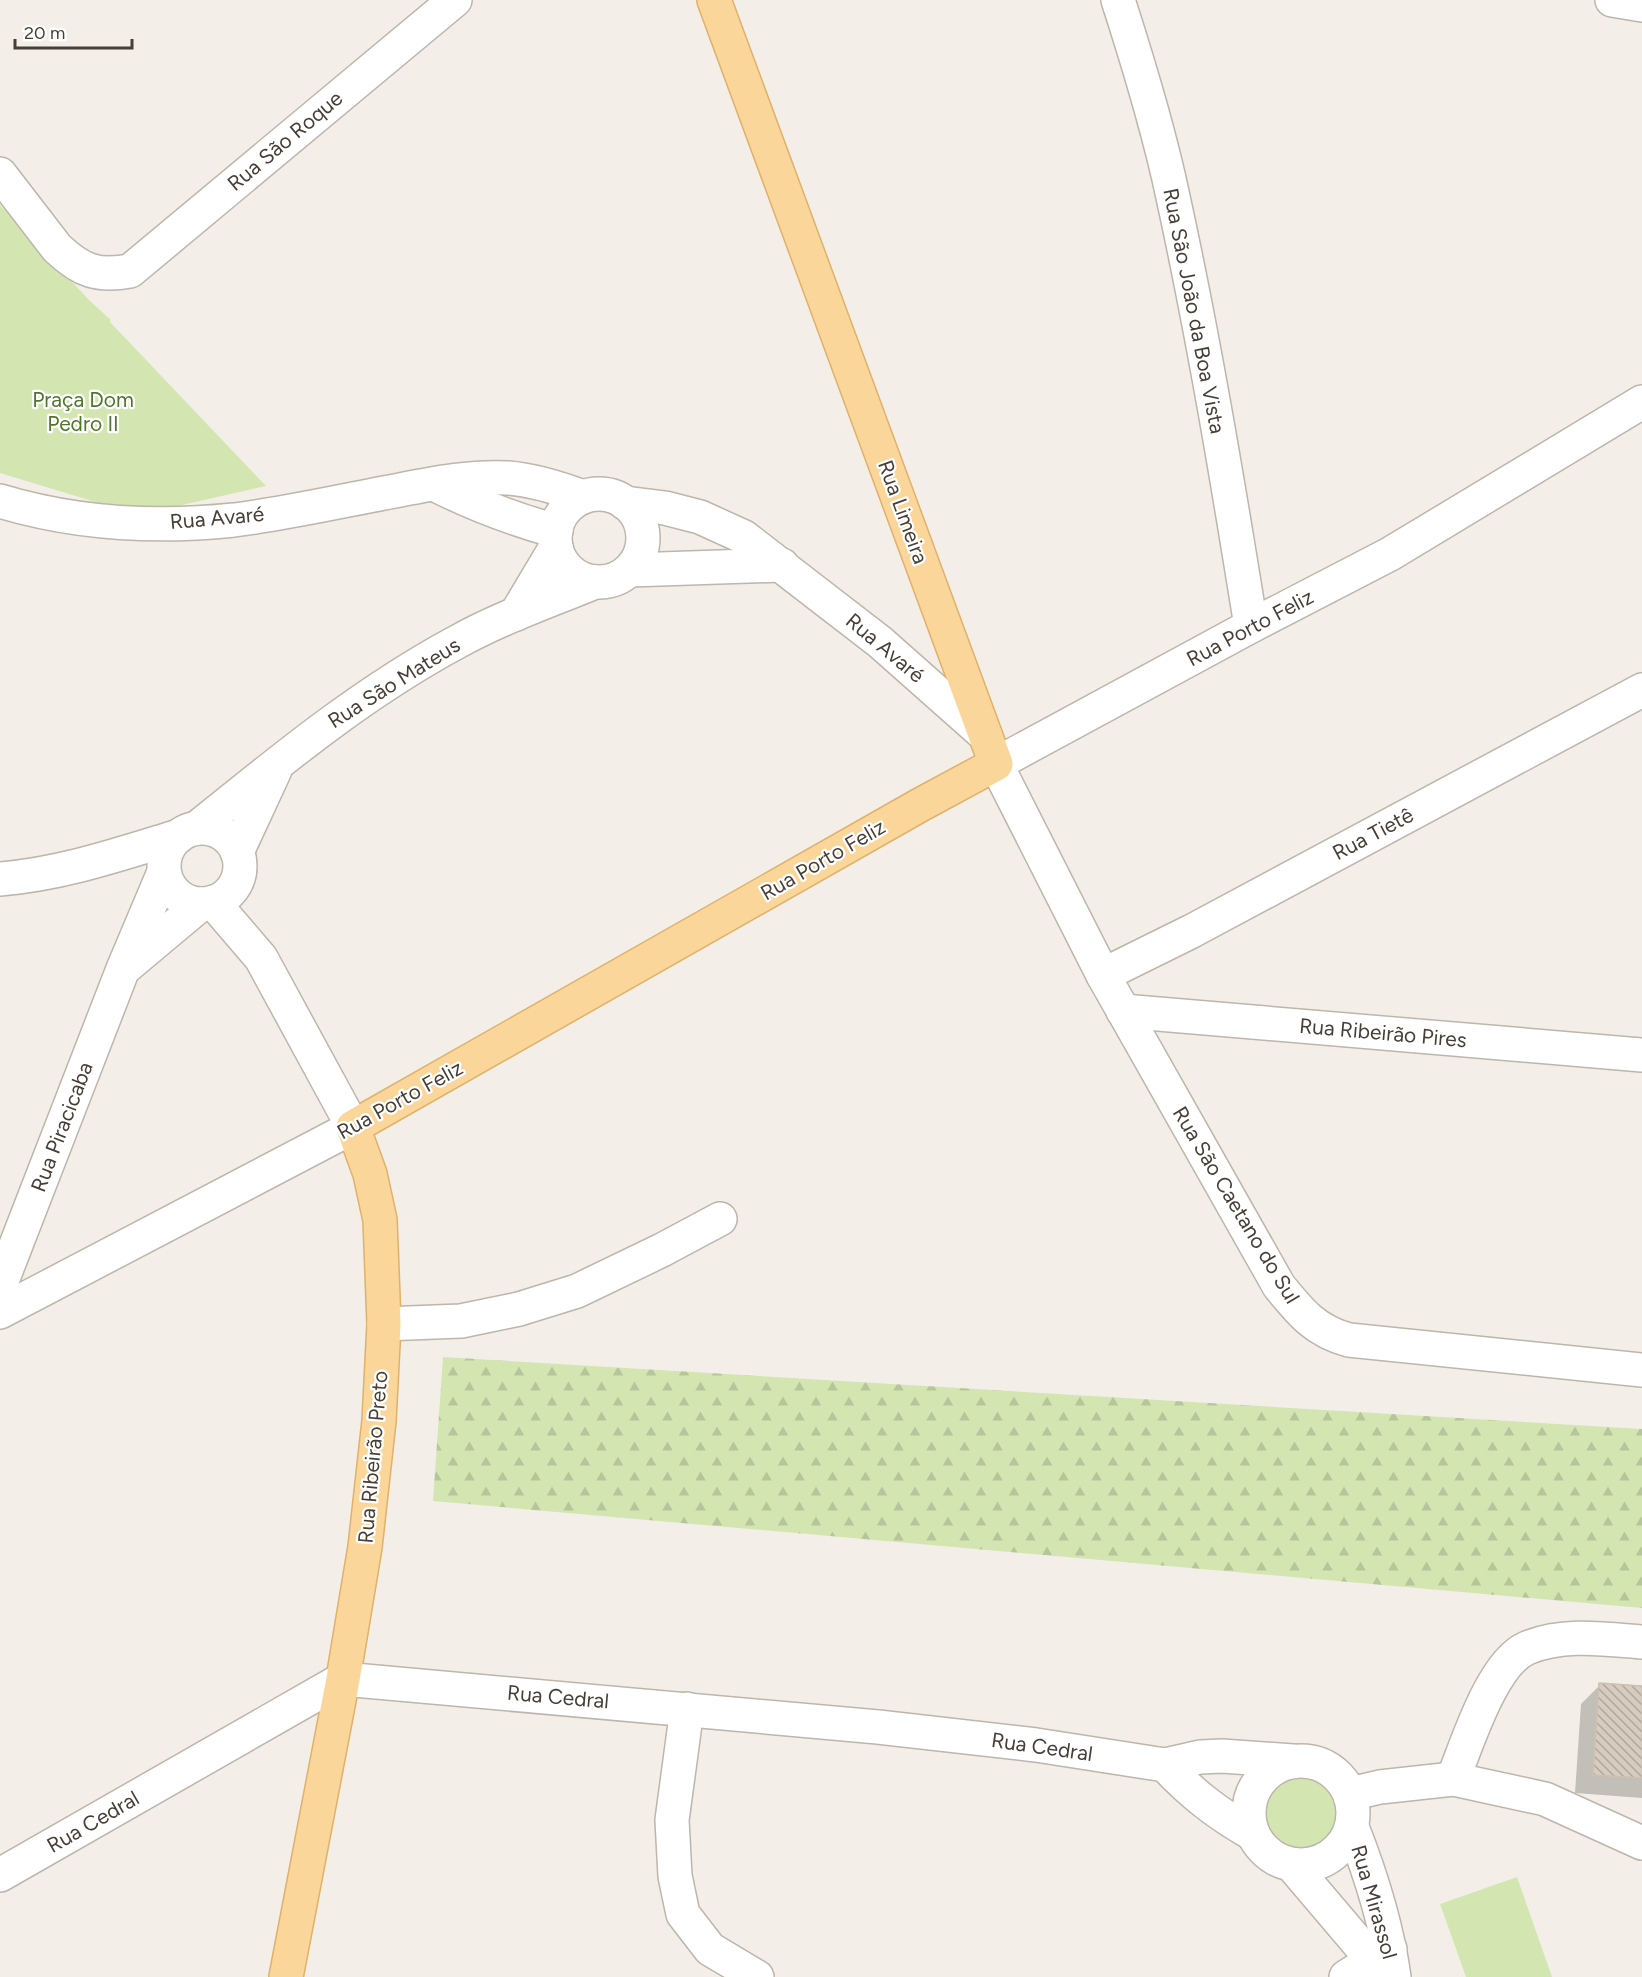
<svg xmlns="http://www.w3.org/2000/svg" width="1642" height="1977" font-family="Figtree,sans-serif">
  <defs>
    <pattern id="forest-firs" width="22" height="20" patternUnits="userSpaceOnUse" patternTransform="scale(1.5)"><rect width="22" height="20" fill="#d3e6b2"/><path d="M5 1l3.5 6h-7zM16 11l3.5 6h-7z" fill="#b6c69a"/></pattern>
    <pattern id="building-back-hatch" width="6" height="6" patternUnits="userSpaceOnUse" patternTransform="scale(1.5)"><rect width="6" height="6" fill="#d7ccc0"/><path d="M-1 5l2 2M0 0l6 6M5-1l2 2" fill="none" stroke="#b0a79d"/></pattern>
  </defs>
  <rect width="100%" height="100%" fill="#f3efe8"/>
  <polygon fill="url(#forest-firs)" points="443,1357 1642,1429 1642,1608 433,1501"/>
  <g fill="#d3e6b2">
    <polygon points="0,205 90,301 111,320 110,322 266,486 138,515 0,473"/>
    <circle cx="1301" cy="1814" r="46"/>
    <polygon points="1517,1877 1552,1977 1466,1977 1440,1904"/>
  </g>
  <polygon fill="#0003" points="1600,1685 1642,1688 1642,1798 1575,1793 1581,1704"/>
  <polygon fill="url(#building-back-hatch)" stroke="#cfc0b1" stroke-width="1.5" points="1599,1683 1642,1686 1642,1778 1593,1775"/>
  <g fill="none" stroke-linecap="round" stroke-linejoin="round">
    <defs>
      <g id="minor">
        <path d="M 1118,0 C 1139,65 1159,130 1173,197 C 1204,339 1228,483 1251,626"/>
        <polyline points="1612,0 1642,5"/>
        <path d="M 0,174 L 57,248 C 81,271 98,277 130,271 L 455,0"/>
        <path d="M 1642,402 L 1390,554 L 1251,626 L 996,764 L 1103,975 L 1279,1286 C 1300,1312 1315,1331 1349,1340 L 1642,1370"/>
        <path d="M 434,484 C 473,504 513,519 556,531"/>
        <circle cx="599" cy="538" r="44"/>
        <path d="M 0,501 C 76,524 156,528 234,520 C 290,513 345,500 400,490 C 435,483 472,476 508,478 C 534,480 559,488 583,497"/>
        <polyline points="625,503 665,508 700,517 744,537 880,642 985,735"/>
        <polyline points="630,570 782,565"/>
        <polyline points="516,614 556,547"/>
        <path d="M 197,828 C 280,761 362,693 457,642 C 500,618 549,601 595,582"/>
        <circle cx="202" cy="866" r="38"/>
        <polyline points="237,852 275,770"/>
        <path d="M 0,879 C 62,874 120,854 179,836"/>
        <polyline points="127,966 201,904"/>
        <polyline points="1103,975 1192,931 1642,690"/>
        <polyline points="1123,1011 1642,1055"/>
        <polyline points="0,1286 123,969 164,872"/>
        <polyline points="0,1312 353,1127 261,958 213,902"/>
        <polyline points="384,1324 461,1321 519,1309 577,1291 662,1250 720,1219"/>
        <polyline points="687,1709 672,1820 675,1876 683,1914 710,1949 757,1977"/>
        <circle cx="1301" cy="1813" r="52"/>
        <path d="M 1165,1765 C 1192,1794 1218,1814 1253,1834"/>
        <path d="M 1453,1779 C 1467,1744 1492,1663 1527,1648 C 1563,1633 1604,1639 1642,1642"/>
        <polyline points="1350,1794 1380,1787 1453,1779 1545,1799 1642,1843"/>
        <path d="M 1352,1827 C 1371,1875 1387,1926 1394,1977"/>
        <polyline points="1292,1865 1387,1977"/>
        <polyline points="0,1875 343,1679 878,1727 1036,1745 1165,1765 1200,1757 1222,1756 1293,1761"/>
        <polyline points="1346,1977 1390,1949"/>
      </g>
      <polyline id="major" points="286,1977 343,1679 365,1547 379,1421 384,1324 380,1220 370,1174 353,1127 920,805 996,764 714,0"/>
    </defs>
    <use href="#minor" stroke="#beb5ab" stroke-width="36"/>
    <use href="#major" stroke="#dfb16a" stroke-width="36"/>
    <use href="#minor" stroke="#fff" stroke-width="33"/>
    <use href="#major" stroke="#fad69a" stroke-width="33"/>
  </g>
  <g text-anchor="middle" stroke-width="4.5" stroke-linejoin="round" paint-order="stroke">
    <g font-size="21" fill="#463f37" stroke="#fff">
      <text transform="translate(285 141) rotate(-40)" y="7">Rua São Roque</text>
      <text transform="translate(1194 311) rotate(79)" y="7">Rua São João da Boa Vista</text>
      <text transform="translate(903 512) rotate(70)" y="7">Rua Limeira</text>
      <text transform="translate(217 518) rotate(-5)" y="7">Rua Avaré</text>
      <text transform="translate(1250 628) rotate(-28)" y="7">Rua Porto Feliz</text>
      <text transform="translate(885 648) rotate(40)" y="7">Rua Avaré</text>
      <text transform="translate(394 683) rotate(-32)" y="7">Rua São Mateus</text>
      <text transform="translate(1373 834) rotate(-28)" y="7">Rua Tietê</text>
      <text transform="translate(823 860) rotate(-30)" y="7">Rua Porto Feliz</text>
      <text transform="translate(1383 1033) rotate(5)" y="7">Rua Ribeirão Pires</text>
      <text transform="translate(400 1100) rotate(-29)" y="7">Rua Porto Feliz</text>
      <text transform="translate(62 1127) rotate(-69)" y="7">Rua Piracicaba</text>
      <text transform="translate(1236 1205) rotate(59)" y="7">Rua São Caetano do Sul</text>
      <text transform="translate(373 1457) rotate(-85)" y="7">Rua Ribeirão Preto</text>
      <text transform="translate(558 1697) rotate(5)" y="7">Rua Cedral</text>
      <text transform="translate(1042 1747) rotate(8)" y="7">Rua Cedral</text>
      <text transform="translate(93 1822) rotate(-30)" y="7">Rua Cedral</text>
      <text transform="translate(1374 1902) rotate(74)" y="7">Rua Mirassol</text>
    </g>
    <g font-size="21" fill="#4f762c" stroke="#fff">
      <text x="83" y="407">Praça Dom<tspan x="83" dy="24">Pedro II</tspan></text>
    </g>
  </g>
  <path d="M15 39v9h117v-9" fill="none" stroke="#463f37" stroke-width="3"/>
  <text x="24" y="39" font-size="18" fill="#463f37" stroke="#ffffff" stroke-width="4.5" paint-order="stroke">20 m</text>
</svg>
